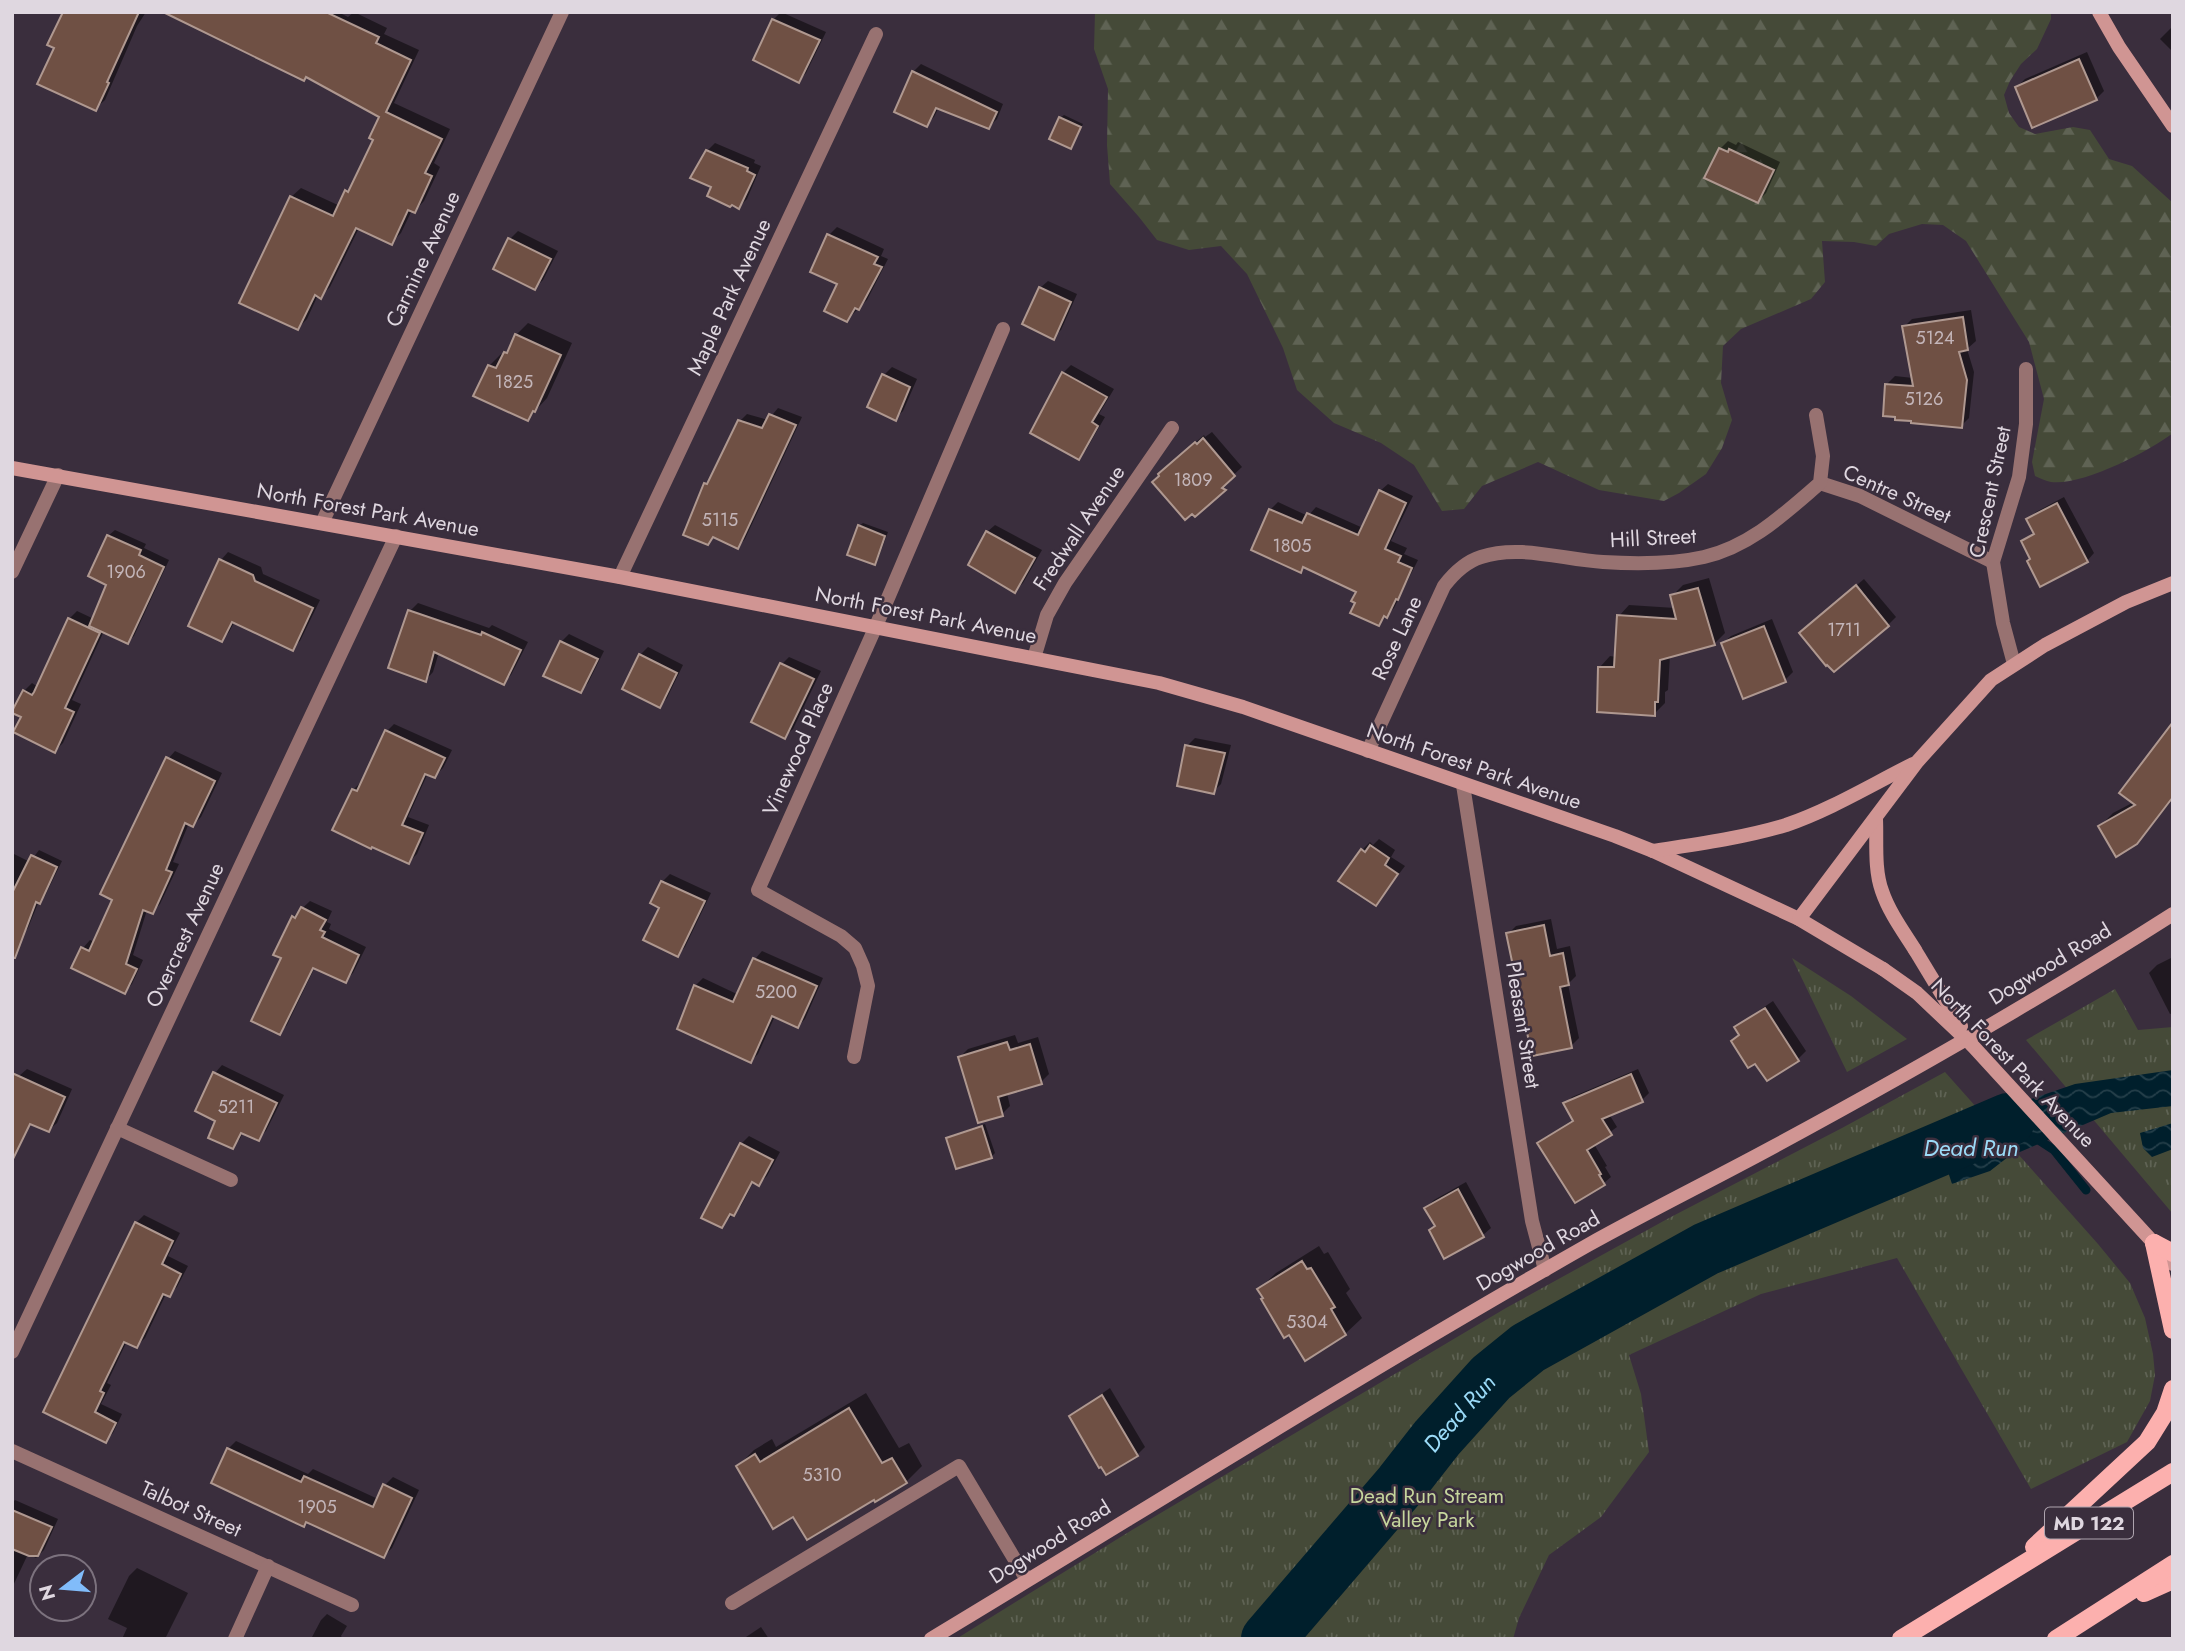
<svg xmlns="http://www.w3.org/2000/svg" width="2185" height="1651" font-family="Jost,sans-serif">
  <defs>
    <pattern id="forest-firs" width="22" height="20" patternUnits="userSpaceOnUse" patternTransform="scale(1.75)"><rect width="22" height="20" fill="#454a38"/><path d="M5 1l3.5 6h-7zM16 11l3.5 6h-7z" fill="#5f6354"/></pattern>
    <pattern id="park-tufts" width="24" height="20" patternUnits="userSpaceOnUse" patternTransform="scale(1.75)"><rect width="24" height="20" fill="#454a38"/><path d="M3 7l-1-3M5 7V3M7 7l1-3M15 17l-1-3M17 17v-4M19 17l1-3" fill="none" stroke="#5f6354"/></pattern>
    <pattern id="water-waves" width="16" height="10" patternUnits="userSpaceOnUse" patternTransform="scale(1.75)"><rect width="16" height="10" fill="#001f2c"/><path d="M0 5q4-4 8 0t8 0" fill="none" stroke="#253f4a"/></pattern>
  </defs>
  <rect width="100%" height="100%" fill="#3a2e3d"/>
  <path fill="url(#forest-firs)" d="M 1095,12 L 2051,12 L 2051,19 L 2037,49 L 2021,64 L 2010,81 L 2004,95 L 2009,113 L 2019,127 L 2035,134 L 2073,127 L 2090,130 L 2109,159 L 2132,166 L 2173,203 L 2173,433 C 2148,452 2082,486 2051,482 C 2046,481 2040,478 2035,476 L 2032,462 L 2044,399 L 2029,342 L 1966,241 L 1943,225 L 1922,224 L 1889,234 L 1876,246 L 1854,242 L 1822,241 L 1825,282 L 1811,299 L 1741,329 L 1723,346 L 1721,383 L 1732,420 L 1722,448 L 1706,474 L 1679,493 L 1664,501 L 1599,490 L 1538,462 L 1482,486 L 1464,509 L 1442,511 L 1414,465 L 1381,443 L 1334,423 L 1297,390 L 1283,348 L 1247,274 L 1221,246 L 1189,250 L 1157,240 L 1139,217 L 1110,184 L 1107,145 L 1108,89 L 1094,49 Z"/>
  <g fill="url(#park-tufts)">
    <polygon points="1792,958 1851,996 1907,1039 1847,1072"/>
    <polygon points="2115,989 2138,1030 2173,1027 2173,1214 2026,1040"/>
    <polygon points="1945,1072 2098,1244 2130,1283 2145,1318 2153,1354 2155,1375 2150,1401 2127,1442 2031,1489 1897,1258 1761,1294 1629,1355 1641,1394 1649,1452 1601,1517 1549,1555 1519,1618 1513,1639 956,1639 1132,1530 1506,1308 1669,1218 1842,1128"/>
  </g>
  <g fill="url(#water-waves)">
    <polygon points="2173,1070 2173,1106 2111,1113 2008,1157 1990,1171 1952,1184 1935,1132 2075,1084"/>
    <polygon points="2173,1123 2173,1149 2152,1157 2143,1148 2140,1133"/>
  </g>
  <g fill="#0007">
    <polygon points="65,12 146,12 137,26 105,100 95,109 56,47"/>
    <polygon points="163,12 338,12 348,17 354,12 387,28 384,34 419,50 394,103 450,129 434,163 440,167 424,201 415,211 412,210 401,233 391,243 359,228 330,287 321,296 318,295 307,319 298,328 291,197 301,188 340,206 347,191 354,184 375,139 382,116 307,76"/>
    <polygon points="781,12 826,32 806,73 799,81 773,20"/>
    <polygon points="2173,26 2173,52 2160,39"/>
    <polygon points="2087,52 2104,91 2096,99 2017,87 2025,79"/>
    <polygon points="921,64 1003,104 997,119 989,127 939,107 934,117 926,125 913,72"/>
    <polygon points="1064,115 1083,124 1070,147 1060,118"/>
    <polygon points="1728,141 1736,145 1738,142 1780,162 1766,193 1758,201 1720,149"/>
    <polygon points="715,143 755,160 754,163 761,166 747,199 739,207 713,186 707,151"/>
    <polygon points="837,227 884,249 881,256 888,259 867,300 847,320 829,235"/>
    <polygon points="518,231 558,251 543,280 535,288 495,268 510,239"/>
    <polygon points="1048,281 1077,294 1061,330 1053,337 1040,288"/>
    <polygon points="1971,310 1976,341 1967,349 1974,372 1969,418 1961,426 1887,384 1895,376 1913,378 1904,327 1912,319"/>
    <polygon points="528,323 572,343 547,398 528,419 489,366 501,354 504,355 511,346 516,335"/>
    <polygon points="1071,365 1114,389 1099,414 1105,417 1086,450 1079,458 1063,373"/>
    <polygon points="892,367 917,379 903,411 895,419 884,375"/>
    <polygon points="778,408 802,417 745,539 738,547 715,536 708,543 705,484 712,477 739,422 747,414 768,420"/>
    <polygon points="1212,432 1242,467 1228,480 1231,481 1195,515 1168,466 1204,435 1205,437"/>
    <polygon points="1388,484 1413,496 1391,541 1407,548 1404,554 1418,560 1394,608 1379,624 1357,602 1358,591 1305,566 1300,571 1270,510 1278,502 1308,516 1316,507 1363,528 1380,491"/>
    <polygon points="2064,497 2094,553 2087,561 2032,558 2023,542 2035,532 2028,519 2036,512"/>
    <polygon points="863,523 888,532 878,559 874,563 859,526"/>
    <polygon points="995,525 1042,550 1023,583 1015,591 987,532"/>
    <polygon points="115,530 146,544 144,548 169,560 134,636 128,642 104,631 72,700 81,704 63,743 55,751 23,716 24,691 32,683 38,687 69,619 77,611 94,619 108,584 108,536"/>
    <polygon points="228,552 261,567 263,574 320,600 300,641 292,648 235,621 229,632 222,640 190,625 221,560"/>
    <polygon points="1709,578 1725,633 1714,644 1670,655 1668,690 1665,692 1665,703 1654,714 1600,667 1610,656 1616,657 1619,616 1629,605 1675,608 1672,596 1683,585"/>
    <polygon points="1864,579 1896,617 1888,625 1809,626"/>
    <polygon points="418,603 489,628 492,625 528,642 511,675 503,683 439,652 433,672 426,680 390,667 410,611"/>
    <polygon points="1772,619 1793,672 1785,680 1723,643 1731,636"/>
    <polygon points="569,634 604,651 588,683 581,691 561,642"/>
    <polygon points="648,647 683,665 667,698 660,706 640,655"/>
    <polygon points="789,657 821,671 793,729 785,736 782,664"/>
    <polygon points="394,724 452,750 443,768 435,776 428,773 408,817 429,825 417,854 409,862 353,790 361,782 363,783 387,731"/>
    <polygon points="2173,725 2173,799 2150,828 2136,842 2100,826 2113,813 2134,802"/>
    <polygon points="1195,738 1231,745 1221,784 1213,792 1187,746"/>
    <polygon points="175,751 222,773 201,817 193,825 189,823 173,862 179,864 160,904 152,912 147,910 133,955 143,960 132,984 125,992 73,967 83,948 90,940 95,942 115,899 168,759"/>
    <polygon points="1379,839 1395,850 1391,857 1405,866 1376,904 1362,850 1370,842 1373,845"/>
    <polygon points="39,850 62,861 45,896 39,901 28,928 23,934 12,901 12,853 30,862"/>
    <polygon points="670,874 711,893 685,947 678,955 661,907 652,902 662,882"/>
    <polygon points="310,901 332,911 327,922 331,924 329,929 366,947 353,973 345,981 315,967 287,1025 280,1033 283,957 293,917"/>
    <polygon points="1551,919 1557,949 1570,946 1576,976 1568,984 1579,1038 1571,1046 1508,934 1516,926"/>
    <polygon points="762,951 823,978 805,1019 798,1026 775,1016 758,1054 751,1061 679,1028 695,986 703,978 739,995 755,959"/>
    <polygon points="2173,957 2173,1013 2170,1014 2149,973 2157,965"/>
    <polygon points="1773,1001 1806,1051 1798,1059 1767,1079 1756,1061 1733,1041 1740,1033 1737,1028 1745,1020"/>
    <polygon points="1015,1035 1018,1043 1038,1037 1049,1074 1041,1082 1007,1093 1010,1106 1002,1114 960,1057 968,1049"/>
    <polygon points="222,1065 284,1095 266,1131 258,1139 243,1132 240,1139 232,1147 218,1120 215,1073"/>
    <polygon points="27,1069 72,1089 57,1123 49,1130 31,1122 19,1076"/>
    <polygon points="1638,1069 1649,1093 1642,1100 1609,1114 1617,1127 1594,1144 1607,1166 1605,1167 1611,1177 1604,1183 1539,1144 1546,1137 1574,1119 1565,1104 1572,1097"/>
    <polygon points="985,1124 995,1153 991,1157 948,1138 952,1135"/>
    <polygon points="749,1136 780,1152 767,1176 759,1184 754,1181 741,1206 722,1226 703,1217 741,1144"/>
    <polygon points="1466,1182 1491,1228 1483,1235 1445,1256 1431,1230 1436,1225 1426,1208 1434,1200"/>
    <polygon points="144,1215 180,1233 168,1256 188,1266 177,1287 169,1295 166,1294 145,1338 137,1346 127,1341 107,1383 111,1385 101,1404 122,1414 113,1433 105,1441 45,1411 136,1223"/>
    <polygon points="1319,1246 1324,1254 1328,1252 1350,1289 1346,1293 1362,1318 1345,1334 1265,1298 1259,1289 1276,1273"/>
    <polygon points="1110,1388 1145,1447 1137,1455 1107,1473 1071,1416 1079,1409"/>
    <polygon points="866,1393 899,1448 909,1443 922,1466 906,1482 875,1497 794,1514 738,1466 754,1450 772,1439 776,1447"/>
    <polygon points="236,1441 308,1474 313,1469 378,1499 385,1485 393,1477 419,1490 392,1548 384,1556 308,1520 304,1525 228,1449"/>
    <polygon points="15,1500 58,1519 44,1550 36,1558 28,1554 12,1588 12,1503"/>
    <polygon points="137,1568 188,1593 165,1639 122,1639 127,1628 108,1619 129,1576"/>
    <polygon points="327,1614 347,1626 341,1636 343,1639 311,1639 321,1620"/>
    <polygon points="761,1627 769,1639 743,1639"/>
  </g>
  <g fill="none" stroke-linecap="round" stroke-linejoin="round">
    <polyline stroke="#001f2c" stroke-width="9" points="2034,1137 2054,1150 2086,1190"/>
    <path stroke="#001f2c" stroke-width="54" id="s1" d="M 1268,1639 L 1401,1484 L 1437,1438 L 1491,1378 L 1528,1348 L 1706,1249 L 2008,1120"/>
  </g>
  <g fill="#6f5044" stroke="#af9890" stroke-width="2">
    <polygon points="63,12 139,12 107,82 109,83 96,111 37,84 54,48 47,45"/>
    <polygon points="163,12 326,12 379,37 376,43 411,60 386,112 442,139 425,173 432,176 415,213 408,210 392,245 356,228 321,299 315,295 298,330 239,303 290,196 333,216 345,190 348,192 373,140 369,138 379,117 306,77 304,81"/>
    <polygon points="772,19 820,40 799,83 753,60"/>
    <polygon points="2079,59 2097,100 2032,128 2015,87"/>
    <polygon points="912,71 997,112 989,129 936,108 927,127 894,112"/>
    <polygon points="1059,117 1081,127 1071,149 1049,139"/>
    <polygon points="1719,148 1728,152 1729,149 1774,170 1758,203 1704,178"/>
    <polygon points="706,150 748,168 747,171 755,175 739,209 732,205 730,207 707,196 711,187 690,178"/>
    <polygon points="827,234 878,257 874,264 882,267 859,310 855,308 847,322 824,311 837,284 810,272"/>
    <polygon points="508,238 551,259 535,290 493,269"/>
    <polygon points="1039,287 1071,302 1054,340 1022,324"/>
    <polygon points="1963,317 1968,350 1959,352 1967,380 1962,428 1911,423 1911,421 1895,420 1895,417 1883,416 1885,384 1913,386 1902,326"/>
    <polygon points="515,334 561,355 535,412 533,411 528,421 473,396 488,365 496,368 504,352 507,353"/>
    <polygon points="1062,372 1107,397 1092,422 1098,426 1079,460 1030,433"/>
    <polygon points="882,374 910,387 896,421 867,407"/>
    <polygon points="769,414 796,425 738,549 713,537 708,545 683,535 704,483 707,484 738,420 762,428"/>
    <polygon points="1203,438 1235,476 1222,488 1226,490 1195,517 1192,514 1185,520 1152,482 1159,476 1158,474 1195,442 1197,444"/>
    <polygon points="1379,490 1406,503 1385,549 1401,556 1398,562 1412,568 1398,600 1396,599 1387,618 1384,616 1379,626 1350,613 1355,603 1351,601 1356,592 1303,567 1301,573 1251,550 1269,509 1302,523 1307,513 1358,535"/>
    <polygon points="2057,503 2088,562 2040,587 2027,561 2030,559 2021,541 2034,534 2026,519"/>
    <polygon points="858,525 885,536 875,565 847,555"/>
    <polygon points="986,531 1035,558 1015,593 968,565"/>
    <polygon points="107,535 141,550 139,555 164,567 128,644 89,626 106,585 88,576"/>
    <polygon points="219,559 253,575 255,581 313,608 293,651 232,622 222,642 188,626"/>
    <polygon points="1856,585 1889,626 1834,672 1827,665 1826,666 1799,633"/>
    <polygon points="1698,588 1715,645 1660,660 1658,702 1655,702 1655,716 1597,712 1598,667 1614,667 1617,615 1676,619 1670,595"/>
    <polygon points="408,610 481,635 482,632 521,650 504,685 434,652 426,682 388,668"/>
    <polygon points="68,618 100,633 65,708 74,712 55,753 13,732 21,717 12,713 12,711 23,690 32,695 34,692"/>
    <polygon points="1764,626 1786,682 1743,699 1721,643"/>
    <polygon points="560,641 598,659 581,693 543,676"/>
    <polygon points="639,654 677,673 660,708 622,689"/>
    <polygon points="780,663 814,679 785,739 751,722"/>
    <polygon points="2173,722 2173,797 2137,844 2116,857 2098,826 2135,805 2119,793"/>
    <polygon points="385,730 445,758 435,778 425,774 402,825 423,833 409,864 372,847 371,849 332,830 352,789 357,791"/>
    <polygon points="1185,745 1225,753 1214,794 1177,786"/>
    <polygon points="166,757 215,781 193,827 185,823 166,870 172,872 153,914 143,910 126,964 137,969 125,994 71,968 81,947 89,951 112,900 100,894"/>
    <polygon points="1370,845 1389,858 1385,865 1398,874 1376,906 1338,881 1361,849 1365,852"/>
    <polygon points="31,855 57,867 40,904 36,902 15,958 12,958 12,893"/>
    <polygon points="661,881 705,901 678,957 643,940 659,908 650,903"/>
    <polygon points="301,907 326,920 320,930 325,932 322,937 359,955 346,983 313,968 280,1035 251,1021 281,958 273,955 292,916 295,918"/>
    <polygon points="1544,925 1550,956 1563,953 1569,985 1560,987 1572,1048 1532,1056 1506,933"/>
    <polygon points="753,958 817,986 798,1028 772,1016 751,1063 677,1029 694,985 733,1002"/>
    <polygon points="1765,1008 1799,1061 1767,1081 1755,1064 1748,1068 1731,1041 1739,1035 1734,1027"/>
    <polygon points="1007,1042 1010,1050 1030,1044 1042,1084 998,1097 1003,1116 978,1123 958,1057"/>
    <polygon points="213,1072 277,1103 259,1141 241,1133 233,1149 208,1138 215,1121 195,1111"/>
    <polygon points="12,1073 65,1097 49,1132 30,1124 12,1161"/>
    <polygon points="1631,1074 1643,1102 1602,1119 1612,1135 1587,1150 1601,1174 1599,1175 1605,1185 1575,1203 1537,1143 1573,1121 1563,1103"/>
    <polygon points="982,1126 992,1158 956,1169 946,1138"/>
    <polygon points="740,1143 773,1160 759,1186 752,1182 734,1216 730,1214 722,1228 701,1218"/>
    <polygon points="1458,1189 1484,1237 1444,1259 1429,1230 1435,1226 1424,1208"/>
    <polygon points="135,1222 173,1241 162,1264 181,1274 170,1297 163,1294 137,1348 124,1342 100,1391 104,1393 95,1412 116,1423 106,1443 43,1412"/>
    <polygon points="1302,1261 1307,1269 1311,1268 1335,1307 1331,1309 1346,1335 1305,1361 1289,1335 1284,1338 1261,1299 1263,1298 1257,1289"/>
    <polygon points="1102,1395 1138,1456 1106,1475 1101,1467 1099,1468 1069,1416"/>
    <polygon points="849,1408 882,1463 892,1458 907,1483 875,1502 874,1500 807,1540 793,1517 773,1529 736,1466 755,1454 760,1462"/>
    <polygon points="227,1448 301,1482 304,1476 373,1507 383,1484 412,1498 384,1558 306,1522 304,1527 211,1483"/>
    <polygon points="12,1510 52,1527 38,1556 29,1556 12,1549"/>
  </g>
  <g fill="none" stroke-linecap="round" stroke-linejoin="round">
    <g stroke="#987271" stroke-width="14">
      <polyline points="876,626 1003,329"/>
      <polyline points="117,1128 231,1180"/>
      <polyline points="732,1603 959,1466 1027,1580"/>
    </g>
    <g stroke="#987271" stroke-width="14">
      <polyline points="1820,483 1860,496 1993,562"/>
      <polyline points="322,523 562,12"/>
      <polyline points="12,572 58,475"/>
      <polyline points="620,577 876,34"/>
      <polyline points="1034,658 1047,615 1065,583 1172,428"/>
      <polyline points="2014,664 2003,623 1993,562 2019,477 2026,424 2026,369"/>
      <path d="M 1368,751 L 1444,586 C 1454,573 1465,562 1481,557 C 1520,544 1564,560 1603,562 C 1635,564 1673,564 1704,557 C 1751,546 1785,513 1820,483 L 1823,456 L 1816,415"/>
      <polyline points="1463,785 1532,1221 1545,1270"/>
      <polyline points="854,1057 868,986 863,966 855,948 841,936 758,890 876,626"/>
      <polyline points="12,1352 396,536"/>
      <polyline points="12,1451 352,1605"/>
      <polyline points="235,1639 268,1566"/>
    </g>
    <g stroke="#d09593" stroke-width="14">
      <polyline points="2099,12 2119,47 2173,126"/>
      <polyline points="12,468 620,577 1159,683 1243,707 1615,836 1653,851 1799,919 1883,969"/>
      <path d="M 1876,819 C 1877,842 1874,869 1882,891 C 1889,912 1903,931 1915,950"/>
      <path d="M 1653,851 C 1697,844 1743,838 1786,825 C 1830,810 1871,785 1913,764"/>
      <polyline points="1799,919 1917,762 1991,680 2045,645 2126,602 2173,583"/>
      <polyline points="1972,1045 2173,1264"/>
      <path d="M 931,1639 C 1150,1507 1366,1371 1588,1245 C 1649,1211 1712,1180 1773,1147 C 1908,1074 2043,997 2173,914"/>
    </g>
    <g stroke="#fcb0ae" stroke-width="18">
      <polyline points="2154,1243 2173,1330"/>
      <polyline points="2154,1243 2173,1253"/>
      <polyline points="2034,1547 2147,1442 2165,1413 2173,1389"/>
      <polyline points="2144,1593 2173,1580"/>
      <polyline points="1901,1639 2173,1472"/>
      <polyline points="2056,1639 2173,1564"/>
    </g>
    <g stroke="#d09593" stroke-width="14">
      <polyline points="1915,950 1961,1026"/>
      <polyline points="1883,969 1917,993 1972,1045"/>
    </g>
  </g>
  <g text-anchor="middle" stroke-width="5" stroke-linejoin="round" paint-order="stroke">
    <g font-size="18" fill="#c3b5b9">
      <text x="1935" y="344">5124</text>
      <text x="514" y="388">1825</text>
      <text x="1924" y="405">5126</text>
      <text x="1193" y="486">1809</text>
      <text x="720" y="526">5115</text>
      <text x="1292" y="552">1805</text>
      <text x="126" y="578">1906</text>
      <text x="1844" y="636">1711</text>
      <text x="776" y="998">5200</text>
      <text x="236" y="1113">5211</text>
      <text x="1307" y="1328">5304</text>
      <text x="822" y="1481">5310</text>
      <text x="317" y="1513">1905</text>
    </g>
    <rect fill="#3a2e3d" stroke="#aea4af" stroke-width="2" x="2045" y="1507.5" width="88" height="31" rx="5"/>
    <g font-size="19" font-weight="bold" fill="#dfd7e0">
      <text x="2089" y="1530">MD 122</text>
    </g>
    <g font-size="21" fill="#dfd7e0" stroke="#3a2e3d">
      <text transform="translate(423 259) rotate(-65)" y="7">Carmine Avenue</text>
      <text transform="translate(729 297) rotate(-65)" y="7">Maple Park Avenue</text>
      <text transform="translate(1990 492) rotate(-78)" y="7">Crescent Street</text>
      <text transform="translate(1897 494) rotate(24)" y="7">Centre Street</text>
      <text transform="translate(368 510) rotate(10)" y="7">North Forest Park Avenue</text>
      <text transform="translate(1079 528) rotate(-56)" y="7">Fredwall Avenue</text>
      <text transform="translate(1653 538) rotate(-3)" y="7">Hill Street</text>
      <text transform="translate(926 615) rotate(11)" y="7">North Forest Park Avenue</text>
      <text transform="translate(1397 638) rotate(-65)" y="7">Rose Lane</text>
      <text transform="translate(798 749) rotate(-66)" y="7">Vinewood Place</text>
      <text transform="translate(1474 766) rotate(19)" y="7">North Forest Park Avenue</text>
      <text transform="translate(185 935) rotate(-65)" y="7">Overcrest Avenue</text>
      <text transform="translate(2050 964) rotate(-31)" y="7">Dogwood Road</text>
      <text transform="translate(1523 1025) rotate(81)" y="7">Pleasant Street</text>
      <text transform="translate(2013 1063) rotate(46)" y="7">North Forest Park Avenue</text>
      <text transform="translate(1538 1251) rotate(-30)" y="7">Dogwood Road</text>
      <text transform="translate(191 1509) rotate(24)" y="7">Talbot Street</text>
      <text transform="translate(1050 1542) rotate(-32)" y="7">Dogwood Road</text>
    </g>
    <g font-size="21" fill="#c6d69d" stroke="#3a2e3d">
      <text x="1427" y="1503">Dead Run Stream<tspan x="1427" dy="24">Valley Park</tspan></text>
    </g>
    <g font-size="23" font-style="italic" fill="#9bdbf8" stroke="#3a2e3d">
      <text x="1971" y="1156">Dead Run</text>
      <text dy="8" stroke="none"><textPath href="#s1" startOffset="296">Dead Run</textPath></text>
    </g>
  </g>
  <rect width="2185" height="1651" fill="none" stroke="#dfd7e0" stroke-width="28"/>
  <g transform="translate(63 1588) rotate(254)"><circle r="33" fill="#3a2e3d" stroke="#7c727e" stroke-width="2"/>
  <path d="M0-5L12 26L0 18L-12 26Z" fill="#81bcfa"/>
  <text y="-10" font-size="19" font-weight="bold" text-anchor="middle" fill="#dfd7e0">N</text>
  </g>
</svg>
